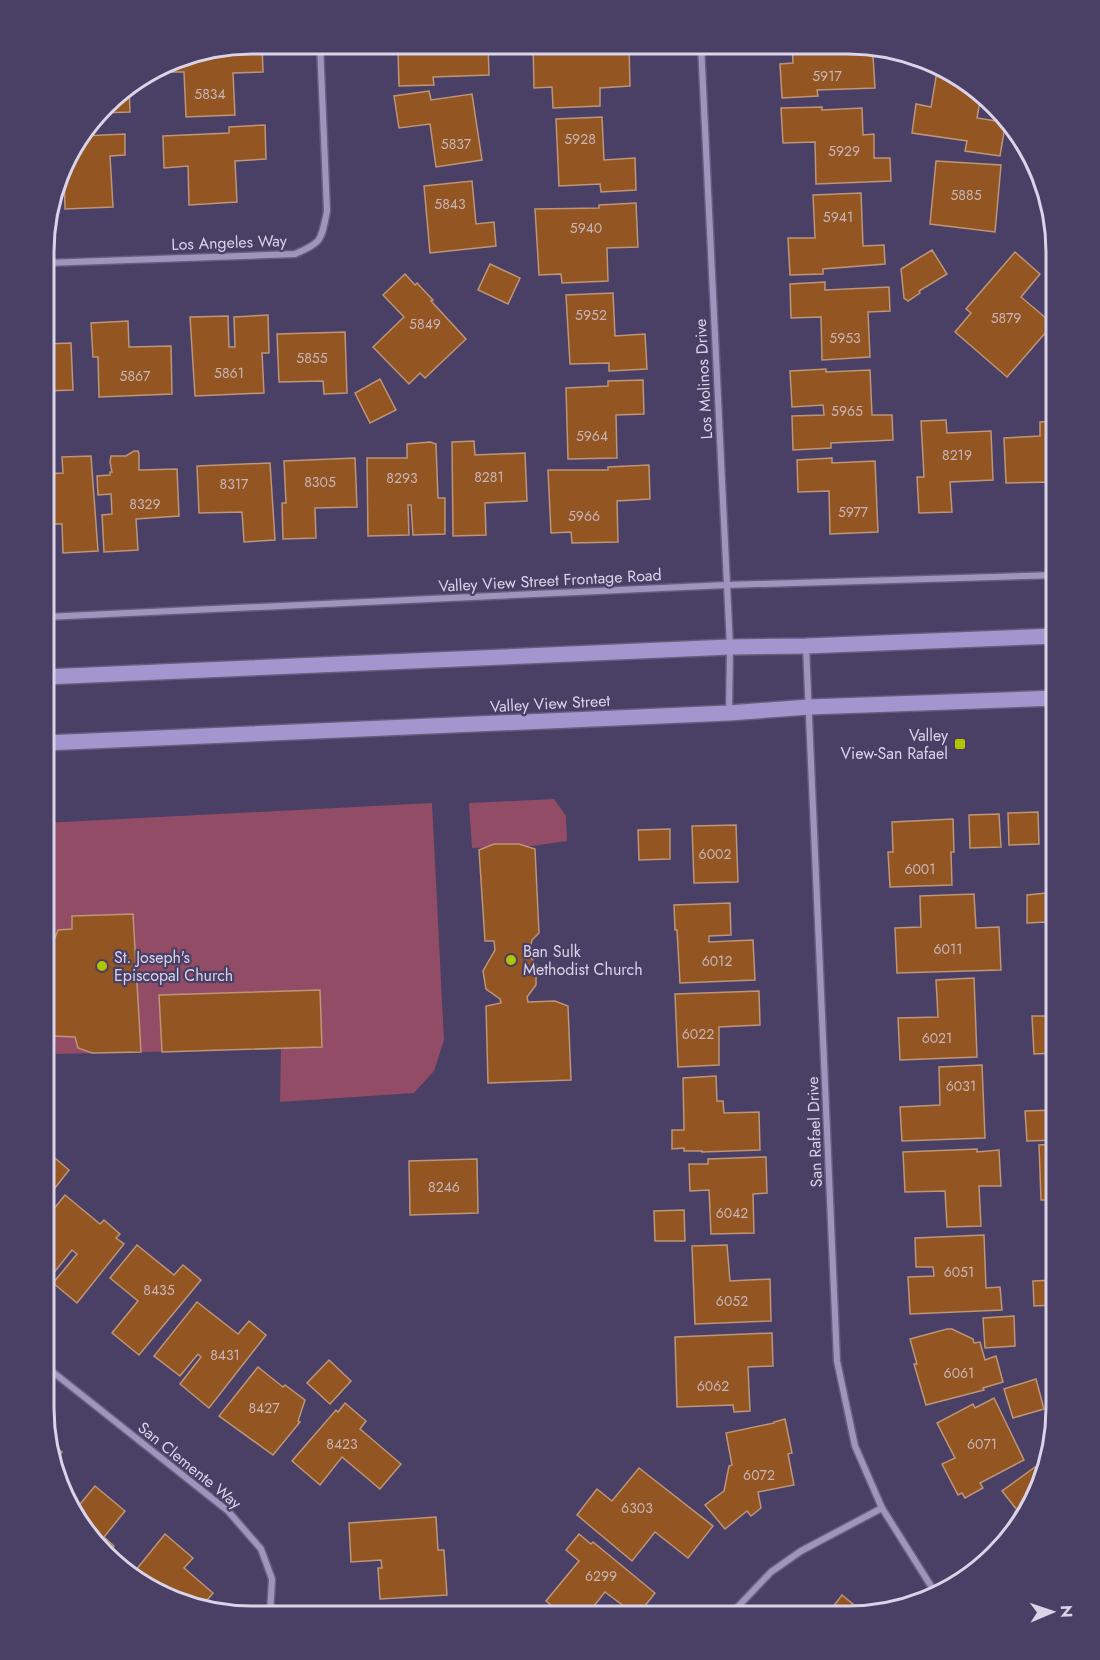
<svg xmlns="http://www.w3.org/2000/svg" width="1100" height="1660" font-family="Jost,sans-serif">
  <rect width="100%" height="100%" fill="#4a3f64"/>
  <g fill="#924c66">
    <polygon points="554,799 566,816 567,841 532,846 472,848 469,803"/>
    <polygon points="432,803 444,1040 434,1071 414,1093 280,1102 281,1049 56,1054 44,913 44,823"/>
  </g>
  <g fill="#935622" stroke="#bd9578" stroke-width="1.5">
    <polygon points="252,44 262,44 263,72 233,73 235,115 186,117 184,72 168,72 168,65 185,55"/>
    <polygon points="427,44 488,44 489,75 433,77 434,85 399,86 398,52 427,51"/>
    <polygon points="533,44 629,45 630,86 600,88 600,106 553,108 552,87 534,88"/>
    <polygon points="792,45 873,45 873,50 869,50 869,56 873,56 875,88 817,90 818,96 782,98 780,64 793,63"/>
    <polygon points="937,71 974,86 981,95 977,118 1002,122 1005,126 1000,156 965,151 967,141 912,133 916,104 931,107"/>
    <polygon points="129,87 130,112 100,113 115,95"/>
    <polygon points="429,91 431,100 472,94 482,160 436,167 430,124 399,128 394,96"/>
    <polygon points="822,107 822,110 862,108 863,135 874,134 874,158 890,158 891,181 816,184 815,142 783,143 781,108"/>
    <polygon points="602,117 604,160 635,158 636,190 601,192 600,184 559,186 556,119"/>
    <polygon points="265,125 266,159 235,161 237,202 189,205 188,166 164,168 163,136 229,133 229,127"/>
    <polygon points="125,134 125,155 110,156 113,207 65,209 64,171 71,148 82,136"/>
    <polygon points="936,161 1001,165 995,232 930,224"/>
    <polygon points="472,181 476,224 494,222 496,246 430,253 424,186"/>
    <polygon points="861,193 863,246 884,245 885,264 823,269 823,274 790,275 788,238 815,238 813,195"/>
    <polygon points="636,203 638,247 607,248 608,281 562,283 561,274 539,275 535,209 599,208 599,205"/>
    <polygon points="932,250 947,274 919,291 920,293 908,301 904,298 901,269"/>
    <polygon points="1015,252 1040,274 1021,297 1053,324 1007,377 955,332 971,313 966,309"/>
    <polygon points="490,264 520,278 508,304 478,290"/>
    <polygon points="405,274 415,285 417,283 433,300 431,301 466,339 425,378 420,373 409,384 373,347 404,317 383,295"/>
    <polygon points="825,282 825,290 889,287 890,311 868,312 870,357 822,360 821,317 791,318 790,284"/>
    <polygon points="613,293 615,336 645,334 647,369 609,371 609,363 570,364 566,295"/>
    <polygon points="268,315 269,353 262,353 264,393 195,396 190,317 228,316 229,347 235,347 234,317"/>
    <polygon points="128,321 129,347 171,346 172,394 99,397 98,357 93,357 91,323"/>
    <polygon points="345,332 347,393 324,394 323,381 279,382 277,334"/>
    <polygon points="71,343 73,390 45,391 45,344"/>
    <polygon points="1056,350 1056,386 1046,382"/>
    <polygon points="826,369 826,372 870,370 872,415 892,415 893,440 831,443 831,448 793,450 792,416 824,415 823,405 792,407 790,371"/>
    <polygon points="380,379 396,410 370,423 355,393"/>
    <polygon points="643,380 644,414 616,415 617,458 568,459 566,388 608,386 608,381"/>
    <polygon points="946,420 947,433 991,431 993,480 950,482 952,512 919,513 917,477 924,477 921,421"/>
    <polygon points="1056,421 1056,510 1050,510 1048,482 1006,483 1004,438 1040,436 1040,422"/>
    <polygon points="474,441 475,455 525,453 527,501 485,503 486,535 453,536 452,442"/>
    <polygon points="430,442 436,444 438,498 445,498 445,534 413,535 411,505 408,505 409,535 368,536 367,458 407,458 407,444"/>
    <polygon points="134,451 138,451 139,454 139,470 177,469 179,516 136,519 138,550 104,552 102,515 112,514 111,494 98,495 97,476 110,475 110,472 112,472 110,462 111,456 126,456"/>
    <polygon points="91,456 98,551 63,553 62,524 45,524 45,474 63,473 62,457"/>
    <polygon points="355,458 357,507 315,508 316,538 283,539 282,503 286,503 284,461"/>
    <polygon points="832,458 832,463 875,461 878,532 830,534 829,491 798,492 797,460"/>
    <polygon points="270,463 275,540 244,542 242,512 199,513 197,466"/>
    <polygon points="649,465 650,499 617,501 618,542 572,543 571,532 551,533 548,470 608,470 608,467"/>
    <polygon points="1038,812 1039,844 1009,845 1008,813"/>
    <polygon points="999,814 1001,847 970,848 969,815"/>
    <polygon points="953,819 954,852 951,852 952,885 890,887 888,852 893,852 892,822"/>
    <polygon points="736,825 738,882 694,883 692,826"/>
    <polygon points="670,829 670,859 639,860 638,830"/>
    <polygon points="494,844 519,844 535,849 539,933 532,940 529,954 536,965 536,985 527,997 528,1002 555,1001 568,1006 571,1080 488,1083 486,1006 501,1003 500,999 486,989 483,971 495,950 494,941 485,941 479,850"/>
    <polygon points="1054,854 1056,854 1055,884"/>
    <polygon points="1056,892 1056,967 1048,967 1046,922 1027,923 1027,895"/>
    <polygon points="974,894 976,928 999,927 1001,970 897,973 895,928 921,927 920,896"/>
    <polygon points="730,903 731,935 709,936 709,942 753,940 755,980 680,983 677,930 675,930 674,905"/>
    <polygon points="133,914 141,1052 92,1053 78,1048 75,1037 54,1036 53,943 58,930 72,929 72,916"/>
    <polygon points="974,978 977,1057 900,1060 898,1018 938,1017 936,980"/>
    <polygon points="1046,978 1056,978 1056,1053 1034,1054 1032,1016 1047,1016"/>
    <polygon points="320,990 322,1047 162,1052 159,995"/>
    <polygon points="759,991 760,1025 719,1027 719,1065 678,1067 675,994"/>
    <polygon points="982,1065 985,1138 902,1141 900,1107 940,1105 939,1067"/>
    <polygon points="716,1076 717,1101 723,1101 724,1113 759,1112 760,1150 702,1152 702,1151 684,1151 684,1148 672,1149 672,1130 684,1130 683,1078"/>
    <polygon points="1056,1110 1056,1140 1027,1141 1025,1111"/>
    <polygon points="1056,1144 1056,1223 1055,1200 1041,1200 1039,1145"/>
    <polygon points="977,1149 977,1152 999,1150 1001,1186 979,1186 981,1226 947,1227 945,1191 905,1192 903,1152"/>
    <polygon points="49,1153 69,1170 44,1202 44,1159"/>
    <polygon points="766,1157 767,1193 753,1194 754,1233 711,1234 709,1190 690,1191 689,1164 708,1164 708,1159"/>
    <polygon points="477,1159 478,1213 410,1215 409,1161"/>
    <polygon points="65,1195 100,1224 104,1220 120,1234 116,1238 124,1244 77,1303 53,1283 77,1254 72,1250 48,1280 44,1277 44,1221"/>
    <polygon points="684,1210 685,1241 655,1241 654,1211"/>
    <polygon points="984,1235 986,1288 1000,1287 1002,1310 910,1314 908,1277 934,1276 933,1267 916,1267 915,1238"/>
    <polygon points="1054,1235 1056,1235 1056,1305 1034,1306 1033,1281 1055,1280"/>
    <polygon points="137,1245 174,1275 183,1265 201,1280 139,1355 112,1333 138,1301 110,1278"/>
    <polygon points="727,1245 730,1281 770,1279 771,1321 695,1324 692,1246"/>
    <polygon points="197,1302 238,1334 249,1321 266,1335 209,1408 180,1384 201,1357 198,1354 180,1376 154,1356"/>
    <polygon points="1014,1316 1015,1346 985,1348 983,1318"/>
    <polygon points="947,1329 952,1329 973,1339 974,1343 980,1342 985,1360 996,1356 1003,1382 983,1388 984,1390 926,1405 914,1364 917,1364 910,1339"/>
    <polygon points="772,1333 773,1366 748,1367 750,1411 734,1412 733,1405 677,1407 675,1337"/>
    <polygon points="329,1360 351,1381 330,1404 307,1383"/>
    <polygon points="1056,1365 1056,1388 1052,1366"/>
    <polygon points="258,1367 283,1387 285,1385 305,1400 298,1421 300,1422 273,1455 219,1416"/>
    <polygon points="1036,1379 1044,1409 1013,1418 1004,1389"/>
    <polygon points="994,1398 1024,1460 980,1483 983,1488 965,1498 962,1493 958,1495 942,1464 955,1458 937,1423 973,1404 975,1408"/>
    <polygon points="345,1403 366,1421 360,1429 401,1464 380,1489 342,1457 320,1485 292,1461 336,1410 338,1412"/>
    <polygon points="785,1419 792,1453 788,1454 794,1485 758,1492 761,1508 751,1516 747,1511 725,1529 705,1505 724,1491 729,1466 732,1465 726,1433 774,1423 774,1422"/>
    <polygon points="51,1443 62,1452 54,1462"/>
    <polygon points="1035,1467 1044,1478 1021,1520 1015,1512 1017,1510 1002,1491"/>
    <polygon points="639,1468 713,1526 688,1558 655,1532 632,1561 577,1515 597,1489 612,1501"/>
    <polygon points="95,1486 125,1511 104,1537 114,1546 110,1550 129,1566 124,1572 76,1509"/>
    <polygon points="436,1517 438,1550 444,1550 447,1595 380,1599 378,1568 382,1568 381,1560 351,1562 349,1523"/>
    <polygon points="1018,1526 1014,1534 993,1550 990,1546"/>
    <polygon points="165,1534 193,1558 184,1568 213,1593 203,1605 131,1576"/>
    <polygon points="579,1534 591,1544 593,1542 655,1593 637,1616 605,1592 586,1616 564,1616 546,1601 579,1561 566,1550"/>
    <polygon points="842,1595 864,1613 848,1616 826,1616"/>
  </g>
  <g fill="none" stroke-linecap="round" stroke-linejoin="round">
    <defs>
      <g id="minor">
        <polyline points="701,45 730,647 729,713"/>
        <path d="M 45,263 L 295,254 C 323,242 321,240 327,211 L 320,44"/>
        <polyline points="45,617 726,585 1056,575"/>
        <polyline points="806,647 837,1361 855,1446 882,1508 936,1594"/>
        <polyline points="44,1365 228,1511 261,1549 272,1579 270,1615"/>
        <polyline points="729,1616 771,1572 801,1551 882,1508"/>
      </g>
      <g id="primary">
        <polyline points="45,677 730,647 806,646 1056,636"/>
        <polyline points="45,743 729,713 809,707 1056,698"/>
      </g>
    </defs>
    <use href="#minor" stroke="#665d7c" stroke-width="9"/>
    <use href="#primary" stroke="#665d7c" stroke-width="18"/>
    <use href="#minor" stroke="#a094bf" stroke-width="6"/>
    <use href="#primary" stroke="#a595cf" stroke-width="15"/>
  </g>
  <g fill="#b0c500" stroke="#4a3f64" stroke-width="2">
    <rect x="954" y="738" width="12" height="12" rx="3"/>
    <circle cx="511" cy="960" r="6"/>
    <circle cx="102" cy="966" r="6"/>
  </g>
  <g text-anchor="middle" stroke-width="4.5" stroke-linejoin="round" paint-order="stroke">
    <g font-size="14" fill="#c8b4b8">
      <text x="827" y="81">5917</text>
      <text x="210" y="99">5834</text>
      <text x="580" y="144">5928</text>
      <text x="456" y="149">5837</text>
      <text x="844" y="156">5929</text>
      <text x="966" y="200">5885</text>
      <text x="450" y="209">5843</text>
      <text x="838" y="222">5941</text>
      <text x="586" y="233">5940</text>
      <text x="591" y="320">5952</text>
      <text x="1006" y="323">5879</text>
      <text x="425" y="329">5849</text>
      <text x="845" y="343">5953</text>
      <text x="312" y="363">5855</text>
      <text x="229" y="378">5861</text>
      <text x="135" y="381">5867</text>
      <text x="847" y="416">5965</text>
      <text x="592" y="441">5964</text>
      <text x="957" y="460">8219</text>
      <text x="489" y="482">8281</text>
      <text x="402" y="483">8293</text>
      <text x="320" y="487">8305</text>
      <text x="234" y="489">8317</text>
      <text x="145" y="509">8329</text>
      <text x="853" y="517">5977</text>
      <text x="584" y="521">5966</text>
      <text x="715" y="859">6002</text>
      <text x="920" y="874">6001</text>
      <text x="948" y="954">6011</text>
      <text x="717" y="966">6012</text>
      <text x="698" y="1039">6022</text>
      <text x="937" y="1043">6021</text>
      <text x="961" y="1091">6031</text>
      <text x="444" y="1192">8246</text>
      <text x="732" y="1218">6042</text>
      <text x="959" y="1277">6051</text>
      <text x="159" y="1295">8435</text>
      <text x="732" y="1306">6052</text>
      <text x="225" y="1360">8431</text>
      <text x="959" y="1378">6061</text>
      <text x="713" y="1391">6062</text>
      <text x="264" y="1413">8427</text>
      <text x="342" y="1449">8423</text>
      <text x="982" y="1449">6071</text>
      <text x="759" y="1480">6072</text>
      <text x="637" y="1513">6303</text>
      <text x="601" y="1581">6299</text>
    </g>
    <g font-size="16" fill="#d9d4ea" stroke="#4a3f64">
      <text transform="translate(229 242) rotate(-2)" y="6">Los Angeles Way</text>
      <text transform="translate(703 379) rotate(-93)" y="6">Los Molinos Drive</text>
      <text transform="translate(550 580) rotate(-3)" y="6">Valley View Street Frontage Road</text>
      <text transform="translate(550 703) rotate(-3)" y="6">Valley View Street</text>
      <text transform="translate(814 1132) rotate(-92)" y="6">San Rafael Drive</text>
      <text transform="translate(190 1465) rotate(39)" y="6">San Clemente Way</text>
    </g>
    <g font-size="16" fill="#d9d4ea" stroke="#4a3f64" text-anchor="start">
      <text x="948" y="741" text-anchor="end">Valley<tspan x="948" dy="18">View-San Rafael</tspan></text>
      <text x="523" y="957">Ban Sulk<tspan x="523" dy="18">Methodist Church</tspan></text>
      <text x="114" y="963">St. Joseph's<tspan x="114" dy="18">Episcopal Church</tspan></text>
    </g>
  </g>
  <path d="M0 0H1100V1660H0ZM252 54H848A198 198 0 0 1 1046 252V1408A198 198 0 0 1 848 1606H252A198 198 0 0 1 54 1408V252A198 198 0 0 1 252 54Z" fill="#4a3f64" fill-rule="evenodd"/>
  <path fill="none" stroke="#d9d4ea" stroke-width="3" d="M252 54H848A198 198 0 0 1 1046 252V1408A198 198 0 0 1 848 1606H252A198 198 0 0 1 54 1408V252A198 198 0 0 1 252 54Z"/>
  <g transform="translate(1052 1612) rotate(88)" stroke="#4a3f64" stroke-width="4.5" paint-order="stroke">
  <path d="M0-4.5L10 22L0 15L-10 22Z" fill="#d9d4ea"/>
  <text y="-9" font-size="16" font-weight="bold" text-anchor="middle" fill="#d9d4ea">N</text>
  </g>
</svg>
